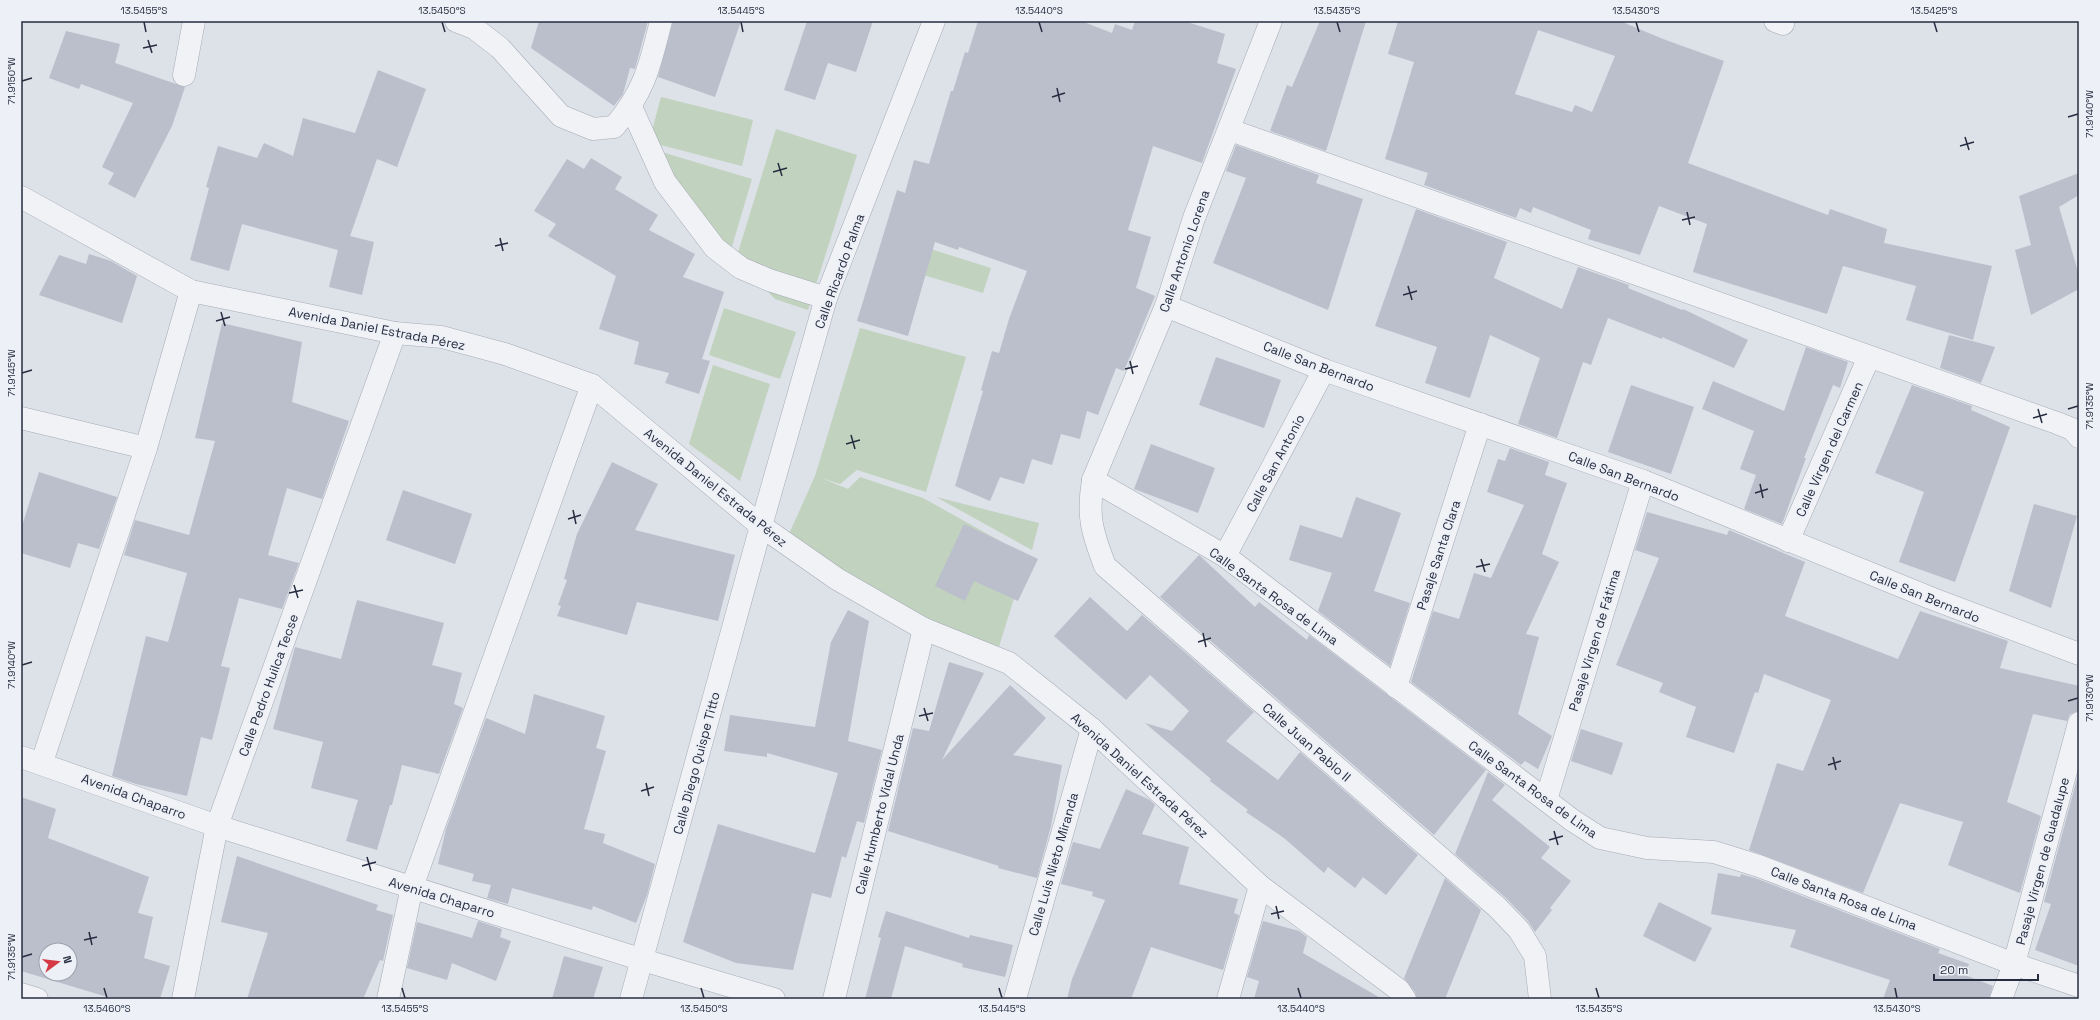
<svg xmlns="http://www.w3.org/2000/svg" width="2100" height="1020" font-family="'Space Grotesk',sans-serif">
  <rect width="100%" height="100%" fill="#dde1e8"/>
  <g fill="#c1d2be">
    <polygon points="661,97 753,120 742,166 649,142"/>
    <polygon points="776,129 857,155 808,310 775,299 736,259"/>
    <polygon points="648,148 752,179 730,253"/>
    <polygon points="892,237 991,268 983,293 884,263"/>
    <polygon points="724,308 796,332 780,379 709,355"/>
    <polygon points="860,328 966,357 926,492 857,470 840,484 821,478 848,489 860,477 923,498 1027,556 998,650 862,600 789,534 815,476"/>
    <polygon points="713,365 770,384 740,481 689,444"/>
    <polygon points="936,497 1039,523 1032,550"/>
  </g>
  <g fill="#babfcb" fill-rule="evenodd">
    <polygon points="539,21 648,21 635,69 630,68 623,94 614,106 531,48"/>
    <polygon points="673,21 741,21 715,97 658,77"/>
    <polygon points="807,21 873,21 856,72 828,63 815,100 784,90"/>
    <polygon points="978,21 1081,21 1112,33 1115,24 1132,30 1135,21 1184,21 1225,34 1217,63 1236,69 1202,163 1153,146 1128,230 1151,237 1136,288 1155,296 1124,371 1116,368 1098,415 1087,411 1080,439 1061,434 1052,465 1032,459 1024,484 1000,477 990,501 955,486 983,391 981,390 992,351 999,353 1009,319 1027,271 959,247 958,250 935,242 908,336 857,321 897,190 905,193 914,160 929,164 951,91 953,91 965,52 968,53"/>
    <polygon points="1320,21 1366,21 1326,151 1270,131 1287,85 1292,87"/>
    <path d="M 1398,21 L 1620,21 L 1663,39 L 1724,61 L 1688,163 L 1828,215 L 1830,209 L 1887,229 L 1884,243 L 1992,266 L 1973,340 L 1906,320 L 1916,286 L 1843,266 L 1827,314 L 1693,272 L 1707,224 L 1659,206 L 1640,255 L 1588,239 L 1591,230 L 1533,207 L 1531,213 L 1520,208 L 1516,218 L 1424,185 L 1428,173 L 1385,159 L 1414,62 L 1388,54 ZM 1538,30 L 1615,56 L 1592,112 L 1575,105 L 1572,112 L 1515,94 Z"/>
    <polygon points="66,31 120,44 115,63 185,87 172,126 135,198 108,184 114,173 102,167 133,103 81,84 79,89 49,78"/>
    <polygon points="378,70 426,89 397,167 377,159 350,236 374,242 362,295 329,287 338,250 242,224 229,271 190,260 209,188 206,187 218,146 257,158 264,143 293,156 303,118 355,133"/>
    <polygon points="1236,145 1319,175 1316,183 1363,199 1328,310 1213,263 1246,178 1226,171"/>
    <polygon points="591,158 622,177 615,189 658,215 649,230 695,254 683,277 724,292 702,359 710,361 699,394 665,383 669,373 634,364 639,342 599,329 616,276 548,236 556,224 534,211 567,159 584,169"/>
    <polygon points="2079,173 2079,195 2059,207 2079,275 2079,289 2031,315 2015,250 2031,245 2019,196"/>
    <polygon points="1416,209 1507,242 1494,278 1562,309 1578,267 1629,285 1628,288 1682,310 1683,309 1748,340 1734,368 1662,337 1662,339 1608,318 1591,365 1583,362 1557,438 1518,424 1540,358 1490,335 1470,398 1425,383 1437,347 1375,326"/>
    <polygon points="89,254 111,261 137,276 122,323 39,295 59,255 86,264"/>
    <polygon points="222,323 302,342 292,402 349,421 322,499 287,488 268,555 299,563 282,609 239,598 221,666 230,668 212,740 201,737 187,796 136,784 112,776 146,636 168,642 187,573 124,555 135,520 189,535 215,441 195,438"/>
    <polygon points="1949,335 1995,347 1981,383 1940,368"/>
    <polygon points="1806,347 1848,362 1840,388 1833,385 1804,458 1806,458 1782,524 1744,509 1756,475 1740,469 1754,431 1702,409 1713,381 1784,411"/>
    <polygon points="1216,357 1281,380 1264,428 1199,405"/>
    <polygon points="1631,385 1694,407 1671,474 1608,452"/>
    <polygon points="1912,385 1972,406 1971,410 2010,427 1955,582 1899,562 1924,492 1875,473"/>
    <polygon points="1151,444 1215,468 1198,513 1134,489"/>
    <polygon points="1510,448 1549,462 1545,475 1567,483 1542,554 1559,562 1526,634 1539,637 1518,714 1552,736 1538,769 1525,761 1521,765 1411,682 1433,611 1459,619 1474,573 1491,578 1524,505 1487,492 1498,459 1505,461"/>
    <polygon points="612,462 658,484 635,530 735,555 718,621 637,602 627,635 557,616 561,606 558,605 567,580 564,579 577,534"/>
    <polygon points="39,472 117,497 99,549 78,543 70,568 21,553 21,529"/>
    <polygon points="403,490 472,514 455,564 386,540"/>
    <polygon points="1356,497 1401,513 1374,591 1410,603 1390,666 1318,611 1332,573 1289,560 1300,525 1342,538"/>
    <polygon points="2034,504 2077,516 2051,608 2009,591"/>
    <polygon points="1647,512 1727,535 1729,530 1805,562 1785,616 1898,659 1920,611 2008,641 2000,668 2079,686 2079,711 2070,714 2067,721 2033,714 2007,802 2041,816 2020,893 1948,865 1963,822 1900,803 1863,893 1749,850 1777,763 1803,771 1831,700 1764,674 1758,693 1755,692 1734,753 1686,737 1696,707 1659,692 1663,683 1616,665 1659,558 1635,550"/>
    <polygon points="964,524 1038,559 1018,601 974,581 965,601 935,586"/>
    <polygon points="1199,555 1255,607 1259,602 1307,640 1309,635 1486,770 1434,835 1160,597"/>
    <polygon points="1090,597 1127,631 1142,615 1254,712 1226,741 1278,780 1300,752 1418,855 1386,895 1363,877 1355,888 1328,867 1324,873 1284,838 1246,812 1248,810 1210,781 1211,779 1145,723 1172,731 1189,711 1150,675 1126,700 1054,636"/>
    <polygon points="357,600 444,623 432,665 462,673 454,704 463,708 439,774 402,765 392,805 390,805 377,850 346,841 358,800 311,788 323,742 273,729 295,647 341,659"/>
    <polygon points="848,610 869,621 848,741 882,750 864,823 857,821 846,858 842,856 831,898 812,893 793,970 736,963 683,942 718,824 815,853 838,773 767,753 767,757 724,751 730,715 815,727 831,642"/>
    <polygon points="949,662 984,673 942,760 1010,685 1046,718 1013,755 1062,765 1051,826 1037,878 998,868 999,866 888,831 913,728 929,731"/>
    <polygon points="534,694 605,716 596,748 606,751 584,829 605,834 603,843 655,864 647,895 636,923 593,906 592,910 512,888 508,904 487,898 491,885 472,881 474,874 438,864 446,829 486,718 525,734"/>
    <polygon points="1581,729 1623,743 1612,775 1571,761"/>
    <polygon points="2079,771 2079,966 2035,950 2051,904 2044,902"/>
    <polygon points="1488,772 1505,785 1492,800 1550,847 1541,858 1571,881 1550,908 1552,910 1535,932 1528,921 1506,898 1455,854"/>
    <polygon points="1126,789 1150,800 1155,805 1142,834 1189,847 1179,884 1238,899 1234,913 1239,915 1223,970 1151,947 1131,999 1067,999 1072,979 1105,900 1092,896 1093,892 1061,884 1073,842 1100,849"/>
    <path d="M 21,797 L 56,809 L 48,838 L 149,877 L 138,913 L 153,917 L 144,958 L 170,966 L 160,999 L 114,999 L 21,971 ZM 46,950 L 70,950 L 70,974 L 46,974 Z"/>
    <polygon points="237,856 378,905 376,910 393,915 383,961 380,960 363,999 247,999 268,933 221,922"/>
    <polygon points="1718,873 1740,877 1741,874 1755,878 1940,949 1938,953 1969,964 1965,975 1993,986 1989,999 1883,999 1890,980 1790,947 1796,930 1711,914"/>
    <polygon points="1445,878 1481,910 1445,999 1417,999 1415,992 1404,978"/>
    <polygon points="1659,902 1712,928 1695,962 1643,936"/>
    <polygon points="886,911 969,938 970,935 1013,945 1005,977 962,967 963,964 905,946 891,999 865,999 881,938 878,937"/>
    <polygon points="478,921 502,929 500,937 511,941 496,981 452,963 447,980 407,968 417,922 472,938"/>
    <polygon points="1263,921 1299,931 1307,937 1303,953 1382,999 1254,999 1259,981 1247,977"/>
    <polygon points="564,956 603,967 593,999 552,999"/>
  </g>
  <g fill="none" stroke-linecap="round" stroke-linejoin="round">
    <defs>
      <g id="minor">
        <path d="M 456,21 L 474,28 L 500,48 L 561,116 L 593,129 L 614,127 C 645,91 650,65 661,21"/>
        <path d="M 1271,21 L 1194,218 L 1166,306 L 1093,480 C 1087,516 1092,532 1105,566 L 1497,907 L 1519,930 L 1535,956 L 1540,999"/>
        <polyline points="1775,21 1783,24"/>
        <polyline points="184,75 194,21"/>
        <polyline points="631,107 665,182 715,248 741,268 769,280 826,298"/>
        <polyline points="1230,130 2057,423 2072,429 2079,437"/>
        <polyline points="21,197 191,291 395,333 442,337 505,354 592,385 761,526 837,579 924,629 1009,663 1092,729 1260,886 1399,990 1405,999"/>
        <polyline points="1166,306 1324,370 1643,481 1933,599 2079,654"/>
        <polyline points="21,418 146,448"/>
        <polyline points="1093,480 1225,556 1572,820 1600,838 1647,848 1714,852 1759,866 2014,964 2079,986"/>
        <polyline points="1788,541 1869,357"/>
        <polyline points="1225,556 1324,370"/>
        <polyline points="1396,687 1480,424"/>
        <polyline points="21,757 217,826 643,960 774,999"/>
        <polyline points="42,762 146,448 191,291"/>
        <polyline points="1546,800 1643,481"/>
        <polyline points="21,994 37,999"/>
        <polyline points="183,999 217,826 395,333"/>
        <polyline points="388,999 412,887 592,385"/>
        <polyline points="631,999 761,526 826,298 934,21"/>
        <polyline points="834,999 924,629"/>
        <polyline points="1015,999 1092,729"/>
        <polyline points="1228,999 1260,886"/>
        <polyline points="2001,999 2014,964 2079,723"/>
      </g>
    </defs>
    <use href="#minor" stroke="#a6abb6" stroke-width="23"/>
    <use href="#minor" stroke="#f0f2f6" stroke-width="22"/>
  </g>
  <path fill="none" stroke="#262d40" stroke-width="1.5" d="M 144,22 L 146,32M 442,22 L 445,32M 741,22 L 743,32M 1039,22 L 1042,32M 1337,22 L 1340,32M 1636,22 L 1639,32M 1934,22 L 1937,32M 148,40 L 152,53M 143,48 L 157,45M 22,81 L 32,78M 1057,88 L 1060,102M 1052,97 L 1065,93M 2068,117 L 2078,114M 1965,137 L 1969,150M 1960,146 L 1974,142M 778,163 L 782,176M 773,172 L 787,168M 1687,212 L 1690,225M 1682,220 L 1695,217M 500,238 L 503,251M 495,246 L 508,243M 1408,286 L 1412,300M 1403,295 L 1417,291M 221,312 L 225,326M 216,321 L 230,317M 1130,361 L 1133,374M 1125,369 L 1138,366M 22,373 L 32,370M 2038,409 L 2042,423M 2068,409 L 2078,406M 2033,418 L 2047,414M 851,435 L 855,449M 846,444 L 860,440M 1760,484 L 1763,498M 1755,493 L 1768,489M 573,510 L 576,524M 568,519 L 581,515M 1481,559 L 1485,572M 1476,567 L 1490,564M 294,585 L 298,598M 289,593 L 303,590M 1203,633 L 1206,647M 1198,642 L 1211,638M 22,665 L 32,662M 2068,701 L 2078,698M 924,708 L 928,721M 919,716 L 933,713M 1833,757 L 1836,770M 1828,765 L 1841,761M 646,783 L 649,796M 641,791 L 654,787M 1554,831 L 1558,845M 1549,840 L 1563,836M 367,857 L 371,871M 362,866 L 376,862M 1276,906 L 1279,919M 1271,914 L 1284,911M 89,932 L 92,945M 84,940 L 97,937M 22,957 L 32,954M 104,988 L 107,998M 402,988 L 405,998M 701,988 L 704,998M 999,988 L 1002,998M 1298,988 L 1301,998M 1596,988 L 1599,998M 1895,988 L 1897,998"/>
  <g text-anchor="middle" stroke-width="4" stroke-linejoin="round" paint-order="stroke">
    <g font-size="13" fill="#262d40" stroke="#edf0f6">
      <text transform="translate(1184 251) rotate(-71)" y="5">Calle Antonio Lorena</text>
      <text transform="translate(839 271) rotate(-70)" y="5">Calle Ricardo Palma</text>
      <text transform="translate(377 328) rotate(11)" y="5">Avenida Daniel Estrada Pérez</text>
      <text transform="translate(1319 366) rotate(21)" y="5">Calle San Bernardo</text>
      <text transform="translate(1829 449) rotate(-66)" y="5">Calle Virgen del Carmen</text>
      <text transform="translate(1275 463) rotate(-62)" y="5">Calle San Antonio</text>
      <text transform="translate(1624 476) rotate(21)" y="5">Calle San Bernardo</text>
      <text transform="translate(716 487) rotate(39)" y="5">Avenida Daniel Estrada Pérez</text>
      <text transform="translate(1438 555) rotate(-72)" y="5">Pasaje Santa Clara</text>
      <text transform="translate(1274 596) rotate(36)" y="5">Calle Santa Rosa de Lima</text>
      <text transform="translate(1925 596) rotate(22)" y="5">Calle San Bernardo</text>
      <text transform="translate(1594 640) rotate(-73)" y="5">Pasaje Virgen de Fátima</text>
      <text transform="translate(268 685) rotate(-70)" y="5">Calle Pedro Huilca Tecse</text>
      <text transform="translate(1307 742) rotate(41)" y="5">Calle Juan Pablo II</text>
      <text transform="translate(696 763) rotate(-75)" y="5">Calle Diego Quispe Titto</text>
      <text transform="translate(1140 775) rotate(42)" y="5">Avenida Daniel Estrada Pérez</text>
      <text transform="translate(1533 789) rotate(36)" y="5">Calle Santa Rosa de Lima</text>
      <text transform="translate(134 796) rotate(20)" y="5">Avenida Chaparro</text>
      <text transform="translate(879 814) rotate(-76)" y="5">Calle Humberto Vidal Unda</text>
      <text transform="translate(2042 861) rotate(-75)" y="5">Pasaje Virgen de Guadalupe</text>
      <text transform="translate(1053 864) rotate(-74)" y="5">Calle Luis Nieto Miranda</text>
      <text transform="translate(442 897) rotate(17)" y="5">Avenida Chaparro</text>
      <text transform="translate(1844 898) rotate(21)" y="5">Calle Santa Rosa de Lima</text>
    </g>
  </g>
  <rect width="2100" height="1020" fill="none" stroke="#edf0f6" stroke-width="44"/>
  <g transform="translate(58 962) rotate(75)"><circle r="19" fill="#edf0f6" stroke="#9da2ad"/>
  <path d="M0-3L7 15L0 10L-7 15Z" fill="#d53a44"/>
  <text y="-6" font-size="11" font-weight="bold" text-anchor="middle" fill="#262d40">N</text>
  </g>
  <path d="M1934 974v6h104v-6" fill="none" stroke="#262d40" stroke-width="2"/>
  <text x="1940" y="974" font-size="12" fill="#262d40" stroke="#edf0f6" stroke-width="3" paint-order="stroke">20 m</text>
  <rect x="22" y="22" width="2056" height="976" fill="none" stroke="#262d40" stroke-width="1.5"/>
  <g font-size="10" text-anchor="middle" fill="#262d40">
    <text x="144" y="14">13.5455°S</text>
    <text x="442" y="14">13.5450°S</text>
    <text x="741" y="14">13.5445°S</text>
    <text x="1039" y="14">13.5440°S</text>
    <text x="1337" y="14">13.5435°S</text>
    <text x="1636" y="14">13.5430°S</text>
    <text x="1934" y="14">13.5425°S</text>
    <text transform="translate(11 81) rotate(-90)" y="4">71.9150°W</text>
    <text transform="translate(2089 114) rotate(-90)" y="4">71.9140°W</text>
    <text transform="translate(11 373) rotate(-90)" y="4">71.9145°W</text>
    <text transform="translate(2089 406) rotate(-90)" y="4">71.9135°W</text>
    <text transform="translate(11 665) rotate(-90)" y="4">71.9140°W</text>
    <text transform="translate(2089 698) rotate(-90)" y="4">71.9130°W</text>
    <text transform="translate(11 957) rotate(-90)" y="4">71.9135°W</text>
    <text x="107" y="1012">13.5460°S</text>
    <text x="405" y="1012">13.5455°S</text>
    <text x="704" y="1012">13.5450°S</text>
    <text x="1002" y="1012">13.5445°S</text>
    <text x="1301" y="1012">13.5440°S</text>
    <text x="1599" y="1012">13.5435°S</text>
    <text x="1897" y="1012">13.5430°S</text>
  </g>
</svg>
